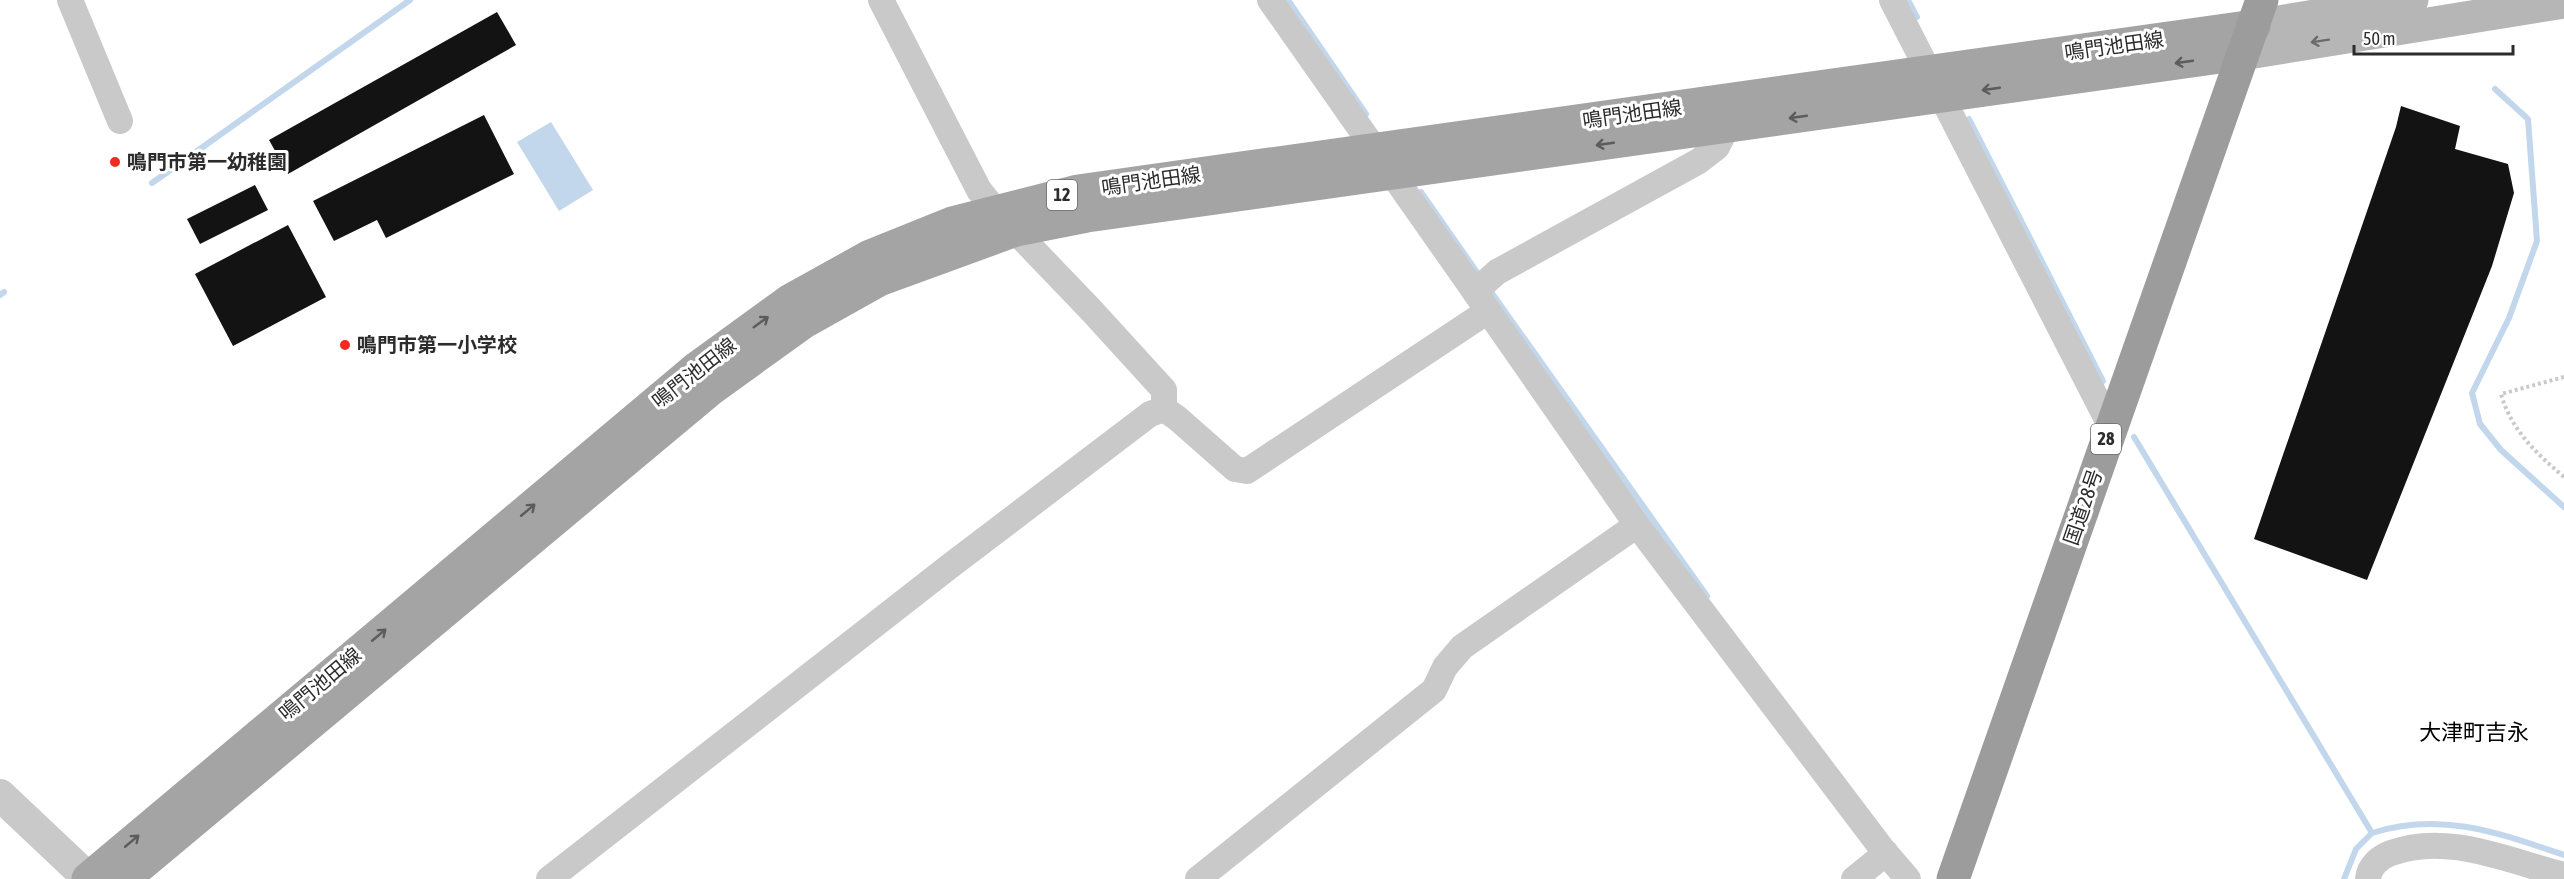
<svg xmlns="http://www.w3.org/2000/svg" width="2564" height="879" font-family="'Asap Condensed','Noto Sans JP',sans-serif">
  <rect width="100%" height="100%" fill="#fff"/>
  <polygon fill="#c2d7ec" points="551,122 593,190 559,211 517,142"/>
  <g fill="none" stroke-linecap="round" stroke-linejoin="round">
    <g stroke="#c2d7ec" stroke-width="6">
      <polyline points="1288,0 1366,114"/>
      <polyline points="1908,0 1917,17"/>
      <polyline points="2495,89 2528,119 2537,241 2509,318 2472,393 2480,424 2501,450 2564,507"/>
      <polyline points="1969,119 2103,381"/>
      <polyline points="152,183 410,0"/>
      <polyline points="1421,192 1481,278"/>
      <polyline points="1489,289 1707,596"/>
      <polyline points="0,295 4,292"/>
      <path d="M 2134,437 L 2372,833 C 2441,811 2499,833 2564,855"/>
      <polyline points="2344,879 2356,849 2372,833"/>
    </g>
  </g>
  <g fill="#131313">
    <polygon points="497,12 516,45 288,174 269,140"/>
    <polygon points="2401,106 2460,126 2455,149 2508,164 2514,193 2492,266 2367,580 2254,539 2396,127"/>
    <polygon points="484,115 514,174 386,238 377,220 334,241 313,201"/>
    <polygon points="255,185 268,210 200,244 187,219"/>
    <polygon points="288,225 326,297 233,346 195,274"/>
  </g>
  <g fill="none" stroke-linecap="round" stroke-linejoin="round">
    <path stroke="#c9c9c9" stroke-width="4" stroke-dasharray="3 3" stroke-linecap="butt" d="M 2564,377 L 2501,394 C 2511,430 2537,454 2564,477"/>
    <g stroke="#c9c9c9" stroke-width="26">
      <polyline points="70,0 120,121"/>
      <polyline points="881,0 979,190 996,211 1091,310 1164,390 1164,409"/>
      <polyline points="1270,0 1475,292"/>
      <polyline points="1892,0 2111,427"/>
      <polyline points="1727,127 1717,147 1699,161 1497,272 1475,292 1637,525 1883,850 1908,879"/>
      <polyline points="1164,409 1177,418 1235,469 1247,471 1488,311"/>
      <polyline points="549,879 950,566 1150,414 1164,409"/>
      <polyline points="1198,879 1434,690 1445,667 1462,647 1637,525"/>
      <polyline points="1854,879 1886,853"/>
      <path d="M 2368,879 C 2369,866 2380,857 2391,853 C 2448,832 2508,861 2564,875"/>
    </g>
    <polyline stroke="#c9c9c9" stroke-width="32" points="0,795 89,879"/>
    <g stroke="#b6b6b6" stroke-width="33">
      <polyline points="2254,26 2412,0"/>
      <polyline points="2242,54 2564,2"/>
    </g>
    <g stroke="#a4a4a4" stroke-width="33">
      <polyline points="88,879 698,367 789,301 870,256 952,223 1078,191 2254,26"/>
      <polyline points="124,879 711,389 804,322 879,280 1016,230 1087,216 2242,54"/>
    </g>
    <polyline stroke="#9c9c9c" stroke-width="33" points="1953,879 2262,0"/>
  </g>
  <defs><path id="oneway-shaft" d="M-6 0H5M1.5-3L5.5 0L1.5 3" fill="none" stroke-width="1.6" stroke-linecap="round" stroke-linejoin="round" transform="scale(1.5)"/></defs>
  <use stroke="#6a6a6a" href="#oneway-shaft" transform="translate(2320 41) rotate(171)"/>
  <g stroke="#5c5c5c">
    <use href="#oneway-shaft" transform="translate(2184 62) rotate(172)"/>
    <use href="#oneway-shaft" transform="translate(1991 89) rotate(172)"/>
    <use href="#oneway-shaft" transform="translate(1798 117) rotate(172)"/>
    <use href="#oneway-shaft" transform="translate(1605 144) rotate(172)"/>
    <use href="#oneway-shaft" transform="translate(761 322) rotate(-36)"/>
    <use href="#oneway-shaft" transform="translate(528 510) rotate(-40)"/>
    <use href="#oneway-shaft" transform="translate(379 635) rotate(-40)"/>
    <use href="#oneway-shaft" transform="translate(132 841) rotate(-40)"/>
  </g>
  <g fill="#ee2c22" stroke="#fff" stroke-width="2">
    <circle cx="115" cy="162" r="6"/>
    <circle cx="345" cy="345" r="6"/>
  </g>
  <g text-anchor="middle" stroke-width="6" stroke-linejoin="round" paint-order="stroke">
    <g fill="#fff" stroke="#6b6b6b" stroke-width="1.5">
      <rect x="1047" y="180" width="30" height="30" rx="4.5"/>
      <rect x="2091" y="424" width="30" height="30" rx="4.5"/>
    </g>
    <g font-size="18" font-weight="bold" fill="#2c2c2c">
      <text x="1062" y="201">12</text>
      <text x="2106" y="445">28</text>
    </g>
    <g font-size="20" fill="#2c2c2c" stroke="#fff">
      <text transform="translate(2114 46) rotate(-8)" y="7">鳴門池田線</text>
      <text transform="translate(1632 114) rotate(-8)" y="7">鳴門池田線</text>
      <text transform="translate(1151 181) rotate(-8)" y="7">鳴門池田線</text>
      <text transform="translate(694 373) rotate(-38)" y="7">鳴門池田線</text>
      <text transform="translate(2083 507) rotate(-71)" y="7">国道28号</text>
      <text transform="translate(320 684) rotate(-40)" y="7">鳴門池田線</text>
    </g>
    <g font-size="20" font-weight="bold" fill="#2c2c2c" stroke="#fff" text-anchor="start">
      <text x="127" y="169">鳴門市第一幼稚園</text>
      <text x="357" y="352">鳴門市第一小学校</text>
    </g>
    <g font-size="22" fill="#000" stroke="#fff">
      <text x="2474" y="740">大津町吉永</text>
    </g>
  </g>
  <path d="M2354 45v9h159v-9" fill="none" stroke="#2c2c2c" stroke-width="3"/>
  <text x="2363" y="45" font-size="18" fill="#2c2c2c" stroke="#ffffff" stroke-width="4.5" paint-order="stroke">50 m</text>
</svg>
